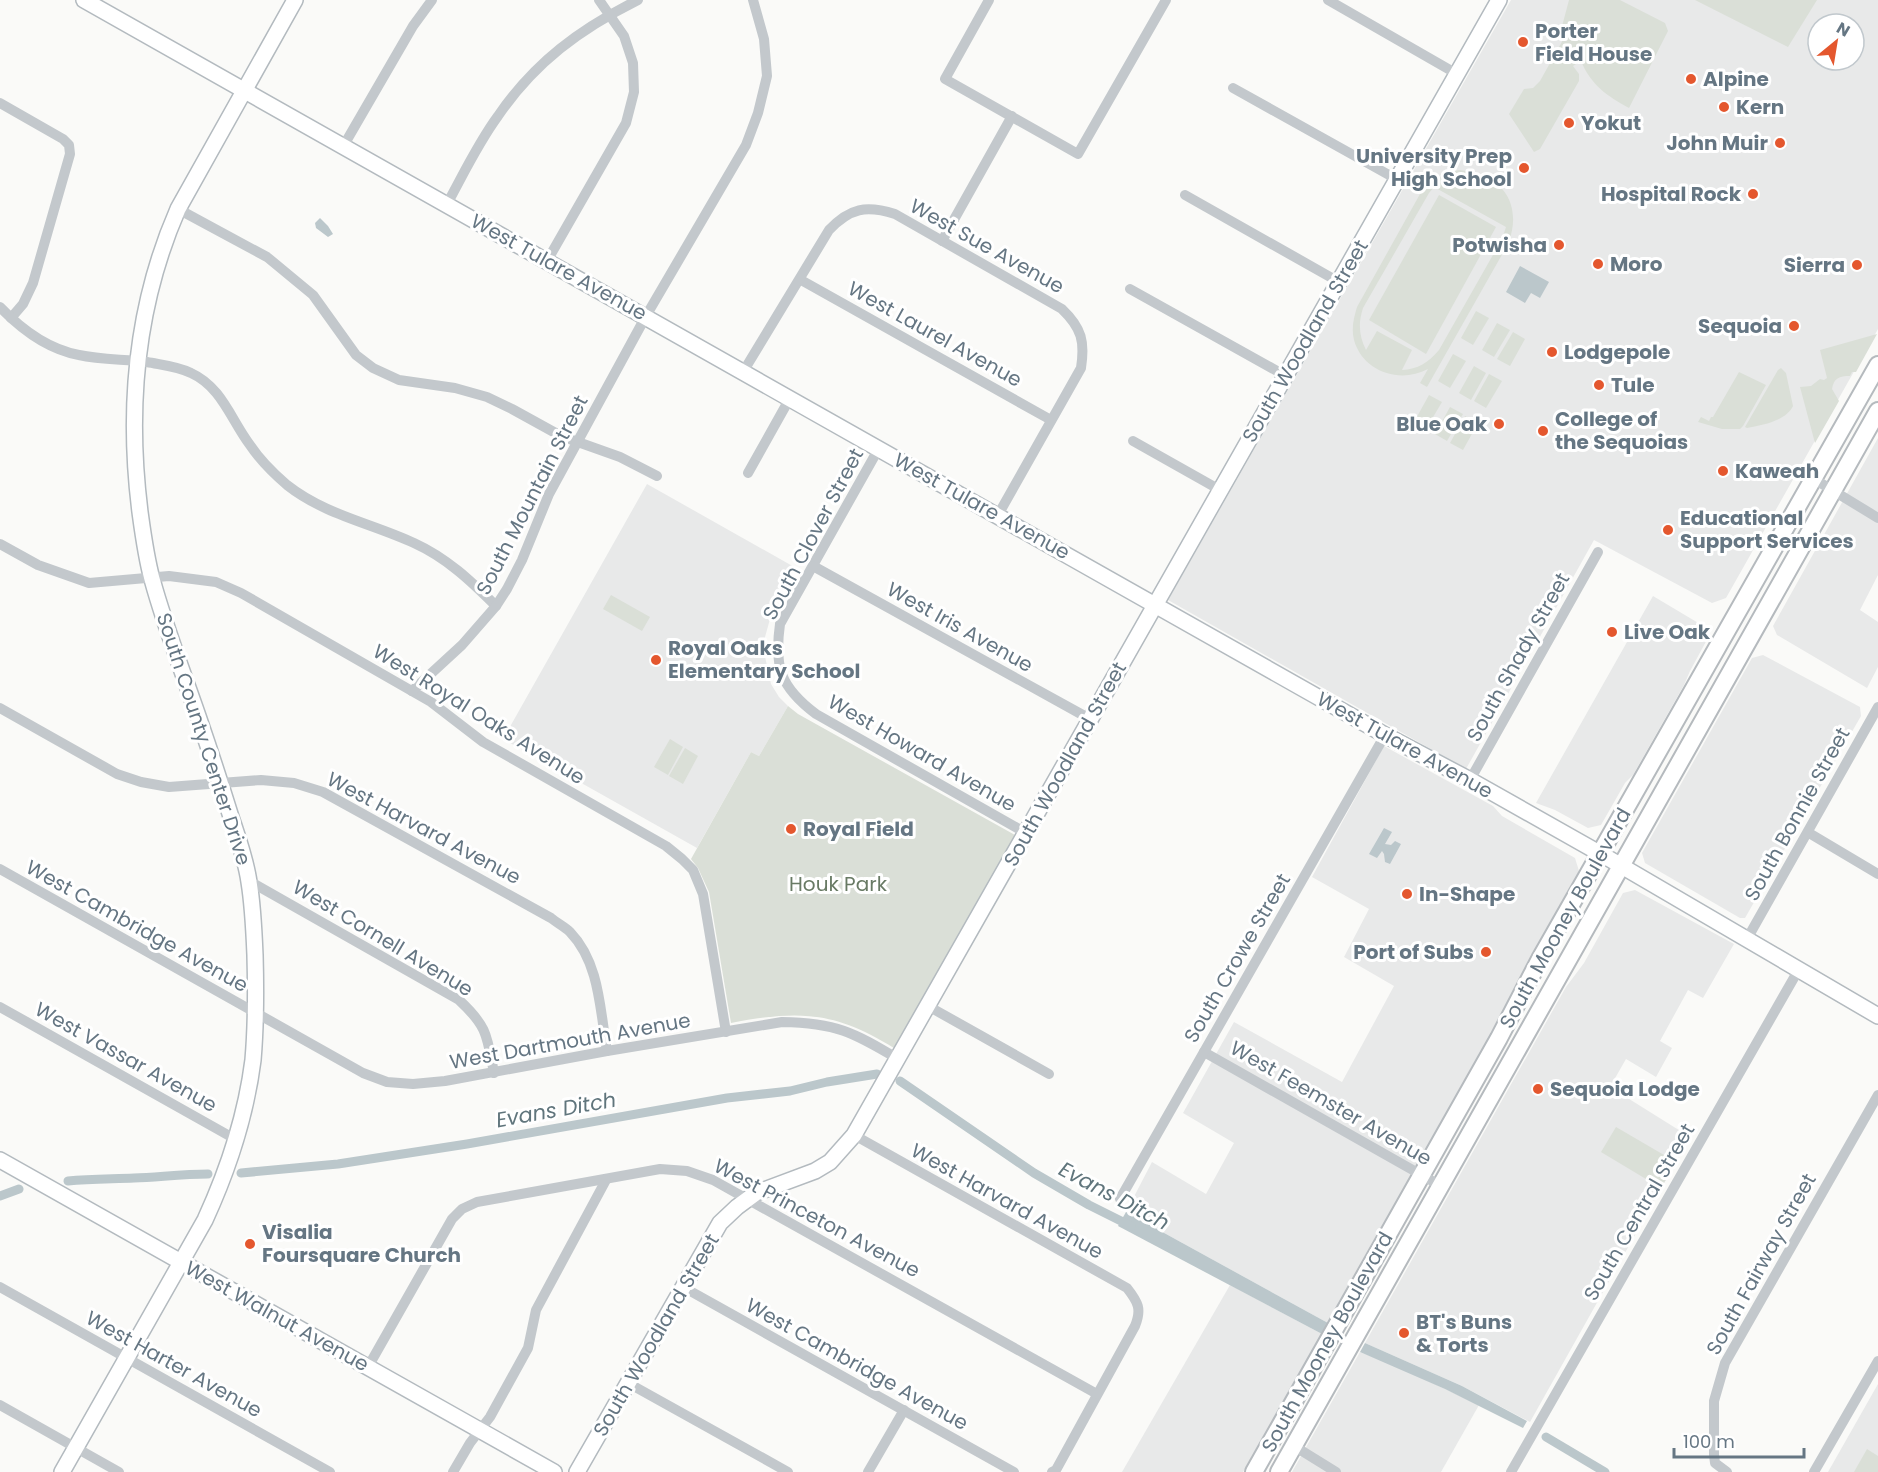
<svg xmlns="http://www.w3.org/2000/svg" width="1878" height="1472" font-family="Poppins,sans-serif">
  <rect width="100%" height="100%" fill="#fafaf8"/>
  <g fill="#e8e9e9" fill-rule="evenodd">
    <path d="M 1511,0 L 1878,0 L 1878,329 L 1726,598 L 1712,603 L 1594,540 L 1466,769 L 1168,600 ZM 1818,24 L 1854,24 L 1854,60 L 1818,60 Z"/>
    <polygon points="1878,438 1878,575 1860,610 1878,622 1878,667 1867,688 1777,635 1773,626"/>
    <polygon points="647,484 796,568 772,612 765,637 764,652 771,684 779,697 788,706 759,756 751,752 697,848 503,739"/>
    <polygon points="1653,596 1705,627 1709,636 1690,671 1684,685 1633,775 1625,783 1601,825 1588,828 1555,810 1536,803"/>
    <polygon points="1763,655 1860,707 1861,716 1745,918 1740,918 1645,863 1642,853 1752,658"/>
    <polygon points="1384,746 1493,806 1502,816 1575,858 1579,871 1485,1047 1328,1323 1126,1212 1152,1162 1206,1194 1234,1143 1183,1113 1234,1022 1342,1082 1394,986 1344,957 1369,909 1312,877"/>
    <polygon points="1635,890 1734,944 1703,998 1688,990 1660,1041 1672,1048 1656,1077 1626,1059 1610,1087 1690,1137 1530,1422 1462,1386 1365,1343 1566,987 1584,963 1623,893"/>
    <polygon points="1230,1285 1322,1334 1243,1472 1122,1472"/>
    <polygon points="1360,1352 1405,1370 1479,1405 1441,1472 1292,1472"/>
    <polygon points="1878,1384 1878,1472 1828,1472"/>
  </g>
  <g fill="#dadfd7" fill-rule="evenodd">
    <path d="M 1569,0 L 1620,0 L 1665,23 L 1668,31 L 1629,108 C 1607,96 1591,85 1581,61 L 1573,66 L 1579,74 L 1579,81 L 1540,149 L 1534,152 L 1509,114 L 1524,89 L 1533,88 L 1540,81 L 1564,38 L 1561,30 Z"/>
    <polygon points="1695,0 1817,0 1788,47"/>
    <path d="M 1459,170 C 1501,173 1524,203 1508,244 L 1427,387 L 1420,383 L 1428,369 C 1400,384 1363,372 1354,340 C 1351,328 1354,317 1357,307 L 1420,194 C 1432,180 1442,174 1459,170 ZM 1434,187 L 1506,227 L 1502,239 L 1439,350 C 1428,363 1418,369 1402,370 L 1412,350 L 1377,331 L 1366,350 C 1359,336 1358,323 1363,308 L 1429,193 Z"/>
    <polygon points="1439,195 1496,227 1426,354 1369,320"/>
    <polygon points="1476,311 1489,318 1473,345 1461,338"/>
    <polygon points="1497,323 1510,330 1494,357 1482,350"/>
    <polygon points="1513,332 1525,339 1510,366 1497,359"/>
    <path d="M 1877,334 L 1856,372 L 1852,372 L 1850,376 C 1839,376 1834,378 1832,389 L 1839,401 L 1815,443 L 1800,387 L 1811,386 L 1820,379 L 1824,380 L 1827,378 L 1820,350 Z"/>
    <polygon points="1453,354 1466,361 1450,388 1438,381"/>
    <polygon points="1474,366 1486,373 1471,400 1459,393"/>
    <path d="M 1781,368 L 1786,373 L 1793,406 C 1786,421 1762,425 1747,428 L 1745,427 L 1778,370 Z"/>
    <polygon points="1739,372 1766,385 1743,426 1740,429 1722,429 1698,422 1701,417 1709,421 1711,417 1713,417"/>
    <polygon points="1489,374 1502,381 1486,408 1474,401"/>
    <polygon points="1429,395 1442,402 1426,429 1414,422"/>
    <polygon points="1450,407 1463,414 1447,441 1435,434"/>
    <polygon points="1465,416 1478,423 1463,450 1450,443"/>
    <polygon points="611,595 650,617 642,631 603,609"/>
    <path d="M 788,706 L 798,714 L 1015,835 L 894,1048 C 834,1011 799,1010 731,1023 L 709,892 L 698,868 L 691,859 L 751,752 L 759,756 Z"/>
    <polygon points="670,739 683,747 668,775 654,767"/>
    <polygon points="685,748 698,756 683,784 669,776"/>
    <polygon points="1616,1127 1676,1162 1661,1188 1601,1152"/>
    <polygon points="1867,1449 1878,1456 1878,1472 1854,1472"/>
  </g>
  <g fill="#bbc7cb">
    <polygon points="320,218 328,226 333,234 328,237 316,228 315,223"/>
    <polygon points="1520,266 1549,282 1540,298 1531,293 1525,303 1506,292"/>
    <polygon points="1384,828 1392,832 1385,844 1391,845 1395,841 1401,844 1390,864 1385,862 1384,854 1382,851 1377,858 1369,854"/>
    <polygon points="1126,1212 1328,1323 1322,1334 1118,1226"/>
    <polygon points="1365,1343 1462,1386 1527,1421 1523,1428 1445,1389 1360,1352"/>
  </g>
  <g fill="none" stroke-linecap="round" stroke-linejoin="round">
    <g stroke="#bbc7cb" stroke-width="9">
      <polyline points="900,1081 1034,1173 1089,1205 1131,1226"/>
      <polyline points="241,1173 338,1164 467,1144 727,1098 790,1091 827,1082 877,1074"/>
      <path d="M 68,1181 C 90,1179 112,1179 134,1178 C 159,1177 183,1174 208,1174"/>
      <polyline points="0,1196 19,1189"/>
      <polyline points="1546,1437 1605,1472"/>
    </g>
    <defs>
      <g id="secondary">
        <polyline points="84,0 1385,735 1470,780 1601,854 1878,1016"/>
        <polyline points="0,1160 554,1472"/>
        <path d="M 62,1472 L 205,1220 C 228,1170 246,1115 253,1060 C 256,1025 256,990 255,955 C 254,931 253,906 249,882 C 246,860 238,838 231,817 C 221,785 211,754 200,722 C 184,675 165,627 152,579 C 146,557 143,534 140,512 C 127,409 136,305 178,209 L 295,0"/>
        <polyline points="577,1472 720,1223 737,1207 756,1193 815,1171 830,1162 854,1135 1499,0"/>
      </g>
      <g id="primary">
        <polyline points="1254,1472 1499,1038 1540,959 1878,365"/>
        <polyline points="1279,1472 1878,411"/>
      </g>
    </defs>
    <use href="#secondary" stroke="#b3babf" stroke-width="18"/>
    <use href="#primary" stroke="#b5babe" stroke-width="20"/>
    <g stroke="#c3c8cc" stroke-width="10">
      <polyline points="989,0 945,79 1078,154 1166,0"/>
      <polyline points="1328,0 1457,74"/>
      <polyline points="1233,88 1398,180"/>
      <polyline points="0,103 63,139 69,145 70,154 33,283 23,304 11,318"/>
      <polyline points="344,145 413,26 432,0"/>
      <polyline points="1185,195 1339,282"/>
      <path d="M 447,204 C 463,175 478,143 498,116 C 535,62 580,29 638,0"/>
      <polyline points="178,209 267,257 313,295 356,355 373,368 399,380 455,388 487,397 512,409 561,436 620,457 657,476"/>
      <polyline points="942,241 1012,116"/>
      <polyline points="547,261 626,123 634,92 633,63 624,36 599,0"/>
      <polyline points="801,280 1051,420"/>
      <polyline points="1130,289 1286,376"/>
      <path d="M 0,307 C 22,330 47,349 79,355 C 101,360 125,359 147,362 C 162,365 177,366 191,373 C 222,387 231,420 250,445 C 260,460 273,473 287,485 C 325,515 371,523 414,543 C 447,558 471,581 496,606"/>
      <path d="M 743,372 L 829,230 C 850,208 866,205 895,214 L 1062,309 C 1082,328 1085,342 1081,368 L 998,515"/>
      <polyline points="1133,441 1220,490"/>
      <path d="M 879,448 L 780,624 C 774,667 780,687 816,714 L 1026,833"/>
      <polyline points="748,473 790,398"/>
      <polyline points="1814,479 1878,518"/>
      <polyline points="0,544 38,565 89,583 169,576 216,582 241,593 431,702 483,742 666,846 682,859 693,870 703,894 726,1032"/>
      <polyline points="813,566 1090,719"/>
      <polyline points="412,691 462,645 496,606 507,589 522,560 549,494 646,316 746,145 758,113 767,76 764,39 753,0"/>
      <path d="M 0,708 L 117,774 L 141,782 L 169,787 L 261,780 L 294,783 L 323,792 L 551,918 C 557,923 565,927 570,932 C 600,963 600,1011 607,1051"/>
      <polyline points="1470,780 1598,552"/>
      <polyline points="1809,833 1878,874"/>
      <path d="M 0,869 L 363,1073 L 387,1082 L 413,1084 L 445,1081 L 607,1051 L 782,1022 C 836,1023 853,1032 898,1059"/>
      <path d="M 249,881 L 459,1000 C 488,1027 487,1036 494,1073"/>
      <polyline points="1747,939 1878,707"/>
      <polyline points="928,1006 1049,1074"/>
      <polyline points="0,1007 235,1139"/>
      <polyline points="1204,1052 1441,1186"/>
      <path d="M 854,1135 L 1127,1288 C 1138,1302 1142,1309 1135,1326 L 1056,1470 L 1052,1472"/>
      <polyline points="1120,1199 1385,735"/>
      <polyline points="0,1287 330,1472"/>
      <polyline points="683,1287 1014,1472"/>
      <polyline points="368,1367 452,1219 462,1209 477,1202 660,1169 687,1171 713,1180 1097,1394"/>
      <polyline points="628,1383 788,1472"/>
      <polyline points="0,1405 119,1472"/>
      <polyline points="1294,1446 1336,1472"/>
      <polyline points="453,1472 470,1443 490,1417 528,1348 536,1310 606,1180"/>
      <polyline points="868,1472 904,1410"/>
      <polyline points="1511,1472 1799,969"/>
      <polyline points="1727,1472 1715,1463 1714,1455 1714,1401 1725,1363 1878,1095"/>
      <polyline points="1814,1472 1878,1361"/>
    </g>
    <use href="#secondary" stroke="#fff" stroke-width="15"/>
    <use href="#primary" stroke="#fff" stroke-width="16"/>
  </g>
  <g fill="#e4572e" stroke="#fff" stroke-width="2">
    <circle cx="1523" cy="42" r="6"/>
    <circle cx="1691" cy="79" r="6"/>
    <circle cx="1724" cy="107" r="6"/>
    <circle cx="1569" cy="123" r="6"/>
    <circle cx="1780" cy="143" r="6"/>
    <circle cx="1524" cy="168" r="6"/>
    <circle cx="1753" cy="194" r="6"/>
    <circle cx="1559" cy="245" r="6"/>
    <circle cx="1598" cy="264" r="6"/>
    <circle cx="1857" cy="265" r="6"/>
    <circle cx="1794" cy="326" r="6"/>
    <circle cx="1552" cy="352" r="6"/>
    <circle cx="1599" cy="385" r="6"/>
    <circle cx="1499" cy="424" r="6"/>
    <circle cx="1543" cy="431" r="6"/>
    <circle cx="1723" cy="471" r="6"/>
    <circle cx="1668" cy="530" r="6"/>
    <circle cx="1612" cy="632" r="6"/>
    <circle cx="656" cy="660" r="6"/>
    <circle cx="791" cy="829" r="6"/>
    <circle cx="1407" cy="894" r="6"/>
    <circle cx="1486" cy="952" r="6"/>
    <circle cx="1538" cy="1089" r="6"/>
    <circle cx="250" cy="1244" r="6"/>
    <circle cx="1404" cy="1333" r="6"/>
  </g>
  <g text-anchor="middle" stroke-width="6" stroke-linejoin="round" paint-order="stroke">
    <g font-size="20" font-weight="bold" fill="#657683" stroke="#fff" text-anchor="start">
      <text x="1535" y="38">Porter<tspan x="1535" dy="23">Field House</tspan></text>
      <text x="1703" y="86">Alpine</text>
      <text x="1736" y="114">Kern</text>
      <text x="1581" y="130">Yokut</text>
      <text x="1768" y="150" text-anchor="end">John Muir</text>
      <text x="1512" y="163" text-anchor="end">University Prep<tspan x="1512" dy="23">High School</tspan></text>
      <text x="1741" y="201" text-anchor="end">Hospital Rock</text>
      <text x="1547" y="252" text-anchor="end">Potwisha</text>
      <text x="1610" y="271">Moro</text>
      <text x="1845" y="272" text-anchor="end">Sierra</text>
      <text x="1782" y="333" text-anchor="end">Sequoia</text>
      <text x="1564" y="359">Lodgepole</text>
      <text x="1611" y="392">Tule</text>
      <text x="1555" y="426">College of<tspan x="1555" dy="23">the Sequoias</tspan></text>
      <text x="1487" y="431" text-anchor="end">Blue Oak</text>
      <text x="1735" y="478">Kaweah</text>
      <text x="1680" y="525">Educational<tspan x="1680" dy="23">Support Services</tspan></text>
      <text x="1624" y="639">Live Oak</text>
      <text x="668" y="655">Royal Oaks<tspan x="668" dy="23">Elementary School</tspan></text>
      <text x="803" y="836">Royal Field</text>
      <text x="1419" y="901">In-Shape</text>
      <text x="1474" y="959" text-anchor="end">Port of Subs</text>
      <text x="1550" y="1096">Sequoia Lodge</text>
      <text x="262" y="1239">Visalia<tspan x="262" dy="23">Foursquare Church</tspan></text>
      <text x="1416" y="1329">BT's Buns<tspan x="1416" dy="23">&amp; Torts</tspan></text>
    </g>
    <g font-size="20" fill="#657683" stroke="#fff">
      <text transform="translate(987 246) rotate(29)" y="7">West Sue Avenue</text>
      <text transform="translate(559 267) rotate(29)" y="7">West Tulare Avenue</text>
      <text transform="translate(935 334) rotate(29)" y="7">West Laurel Avenue</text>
      <text transform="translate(1305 341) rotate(-60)" y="7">South Woodland Street</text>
      <text transform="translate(532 495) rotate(-63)" y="7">South Mountain Street</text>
      <text transform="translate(982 506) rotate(29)" y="7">West Tulare Avenue</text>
      <text transform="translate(813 534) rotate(-62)" y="7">South Clover Street</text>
      <text transform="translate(960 627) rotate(29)" y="7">West Iris Avenue</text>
      <text transform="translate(1518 657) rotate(-61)" y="7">South Shady Street</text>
      <text transform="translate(479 714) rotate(32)" y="7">West Royal Oaks Avenue</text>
      <text transform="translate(204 739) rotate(72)" y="7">South County Center Drive</text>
      <text transform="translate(1405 745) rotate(29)" y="7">West Tulare Avenue</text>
      <text transform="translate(922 753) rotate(30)" y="7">West Howard Avenue</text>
      <text transform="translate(1065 764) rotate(-61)" y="7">South Woodland Street</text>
      <text transform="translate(1797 814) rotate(-61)" y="7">South Bonnie Street</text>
      <text transform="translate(424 828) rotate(28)" y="7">West Harvard Avenue</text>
      <text transform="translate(1565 918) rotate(-61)" y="7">South Mooney Boulevard</text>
      <text transform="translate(137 926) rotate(29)" y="7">West Cambridge Avenue</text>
      <text transform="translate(383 938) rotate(31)" y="7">West Cornell Avenue</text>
      <text transform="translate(1237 958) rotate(-60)" y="7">South Crowe Street</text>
      <text transform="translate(570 1041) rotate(-10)" y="7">West Dartmouth Avenue</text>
      <text transform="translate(126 1057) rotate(29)" y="7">West Vassar Avenue</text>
      <text transform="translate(1331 1103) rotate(30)" y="7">West Feemster Avenue</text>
      <text transform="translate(1007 1201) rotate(29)" y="7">West Harvard Avenue</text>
      <text transform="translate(1639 1212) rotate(-60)" y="7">South Central Street</text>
      <text transform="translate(817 1218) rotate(28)" y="7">West Princeton Avenue</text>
      <text transform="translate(1761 1264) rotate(-61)" y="7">South Fairway Street</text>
      <text transform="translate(277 1316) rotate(29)" y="7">West Walnut Avenue</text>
      <text transform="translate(656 1335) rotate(-60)" y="7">South Woodland Street</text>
      <text transform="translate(1327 1342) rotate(-61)" y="7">South Mooney Boulevard</text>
      <text transform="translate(174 1364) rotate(29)" y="7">West Harter Avenue</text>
      <text transform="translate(857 1364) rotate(29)" y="7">West Cambridge Avenue</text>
    </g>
    <g font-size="20" fill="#687a64" stroke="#fff">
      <text x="838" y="891">Houk Park</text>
    </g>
    <g font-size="21" font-style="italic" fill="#60757c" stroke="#fff">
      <text transform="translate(556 1110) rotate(-10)" y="7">Evans Ditch</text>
      <text transform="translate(1114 1196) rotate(28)" y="7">Evans Ditch</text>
    </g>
  </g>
  <g transform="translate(1836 42) rotate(30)"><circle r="28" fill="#ffffff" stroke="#c1c8cd" stroke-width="1.5"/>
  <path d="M0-4.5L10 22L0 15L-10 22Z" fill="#e4572e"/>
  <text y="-9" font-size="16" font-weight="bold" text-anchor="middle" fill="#657683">N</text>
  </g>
  <path d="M1674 1448v9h130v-9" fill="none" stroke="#657683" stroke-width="3"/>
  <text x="1683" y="1448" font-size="18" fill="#657683" stroke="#ffffff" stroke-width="4.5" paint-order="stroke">100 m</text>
</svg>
